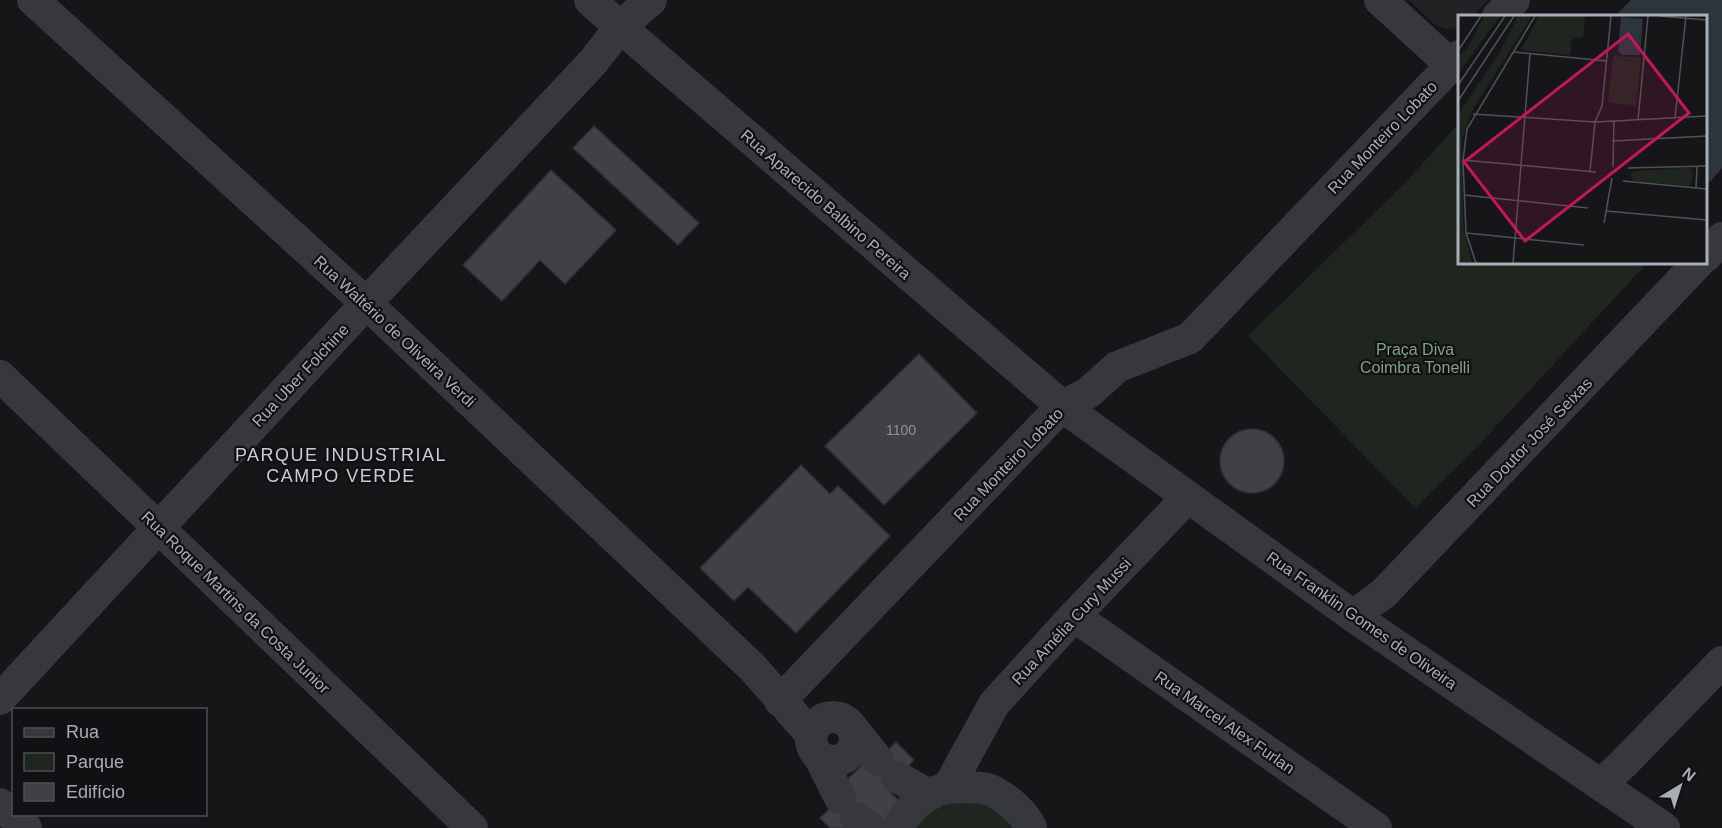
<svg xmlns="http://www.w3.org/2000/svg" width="1722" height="828" font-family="Arial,sans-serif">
  <rect width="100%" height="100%" fill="#161618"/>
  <polygon fill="#222225" points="1409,0 1488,0 1473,16 1460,16 1459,28 1446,29 1434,24"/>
  <g fill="#1e261f">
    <polygon points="1459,123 1460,262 1647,263 1479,445 1415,508 1248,336 1406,182"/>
    <path d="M 964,800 C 990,805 997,808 1015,828 L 913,828 C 931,809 938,805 964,800 Z"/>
  </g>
  <polygon fill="#2c353c" points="1631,0 1722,0 1722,168 1706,186 1706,16 1615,16"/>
  <g fill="#404145" stroke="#303034" stroke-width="1.5">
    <polygon points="594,126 699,223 678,245 573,148"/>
    <polygon points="551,170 616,230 565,284 540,260 502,301 463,265"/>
    <polygon points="919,354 977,413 884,505 825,446"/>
    <circle cx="1252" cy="461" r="32"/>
    <polygon points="801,465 830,494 838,486 890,536 796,633 748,587 734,601 700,568"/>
    <polygon points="896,742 914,760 886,788 901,803 880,824 846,828 830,828 820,818 847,792 841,786 863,764 868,770"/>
  </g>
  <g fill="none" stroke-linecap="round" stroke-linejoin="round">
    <g stroke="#37383d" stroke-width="32">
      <polyline points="33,0 366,303 753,668 812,736"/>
      <polyline points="590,0 620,27 1062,406 1353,616 1664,828"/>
      <polyline points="1380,0 1451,65"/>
      <polyline points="1498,16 1514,0"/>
      <polyline points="1706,256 1722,238"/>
      <polyline points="0,376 472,828"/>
      <polyline points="1074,616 1376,828"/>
      <polyline points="1353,616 1384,593 1699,262"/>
      <polyline points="0,699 387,281 593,62 620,27 651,0"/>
      <polyline points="780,701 1062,406 1088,393 1117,367 1190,338 1460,56"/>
      <circle cx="833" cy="739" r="22"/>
      <polyline points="849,724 878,760"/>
      <polyline points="819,756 840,798"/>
      <polyline points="897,777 929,795"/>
      <polyline points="1601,784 1623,764 1722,662"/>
      <polyline points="948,788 994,704 1074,616 1188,497"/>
      <polyline points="0,804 26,828"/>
      <polyline points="856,818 870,828"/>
      <path d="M 897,828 C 907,812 918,798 937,791 C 946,787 976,786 987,789 C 1003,794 1025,813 1031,828"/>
    </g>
  </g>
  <g text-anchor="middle" stroke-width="4.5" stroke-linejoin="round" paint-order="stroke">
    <g font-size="14" fill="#8e929b">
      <text x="901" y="435">1100</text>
    </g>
    <g font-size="16" fill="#a8adb8" stroke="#111113">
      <text transform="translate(1382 137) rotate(-46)" y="6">Rua Monteiro Lobato</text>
      <text transform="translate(826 204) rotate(41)" y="6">Rua Aparecido Balbino Pereira</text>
      <text transform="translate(395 331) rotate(43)" y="6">Rua Waltério de Oliveira Verdi</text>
      <text transform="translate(300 375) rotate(-47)" y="6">Rua Uber Folchine</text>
      <text transform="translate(1529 442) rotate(-46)" y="6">Rua Doutor José Seixas</text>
      <text transform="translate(1008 464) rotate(-46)" y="6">Rua Monteiro Lobato</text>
      <text transform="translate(236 602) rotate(44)" y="6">Rua Roque Martins da Costa Junior</text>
      <text transform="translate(1362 620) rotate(35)" y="6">Rua Franklin Gomes de Oliveira</text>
      <text transform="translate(1071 621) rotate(-47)" y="6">Rua Amélia Cury Mussi</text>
      <text transform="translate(1225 722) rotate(35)" y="6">Rua Marcel Alex Furlan</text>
    </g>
    <g font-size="16" fill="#7fa381" stroke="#111113">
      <text x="1415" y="355">Praça Diva<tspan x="1415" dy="18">Coimbra Tonelli</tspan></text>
    </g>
    <g font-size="18" letter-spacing="1.5" fill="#c9ccd4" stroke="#111113">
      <text x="341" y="461">PARQUE INDUSTRIAL<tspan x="341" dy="21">CAMPO VERDE</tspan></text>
    </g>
  </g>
  <g transform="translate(1458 15)">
    <rect width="249" height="249" fill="#161618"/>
    <path d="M 26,1 L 42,1 L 0,59 L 0,40 L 9,34 ZM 60,1 L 74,1 L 15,94 L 4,123 L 5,210 L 14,248 L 3,248 L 0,240 L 0,99 L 40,40 ZM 81,1 L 127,1 L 125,23 L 114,22 L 112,40 L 63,35 ZM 155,41 L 183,42 L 178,91 L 150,87 ZM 232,153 L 236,158 L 231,171 L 176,166 L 172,161 L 175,156 Z" fill="#1e261f"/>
    <path d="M 163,2 L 185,4 L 182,40 L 164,40 L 160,36 Z" fill="#2c353c"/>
    <path fill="none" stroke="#505258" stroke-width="1.5" d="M 202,1 L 249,5M 0,36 L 23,1M 56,37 L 149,46M 0,70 L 47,1M 0,86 L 56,1M 15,99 L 137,107 L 249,101M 217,103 L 228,1M 180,105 L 190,1M 154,126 L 249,121M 5,145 L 138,157M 155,152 L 156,106M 170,153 L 249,151M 132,156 L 137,107 L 144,91 L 153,1M 165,166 L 249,174M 238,173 L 239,152M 6,180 L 130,193M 148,196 L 249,205M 146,208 L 154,163M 8,218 L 126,230M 18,248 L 8,218 L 5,145 L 9,114 L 77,1M 55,248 L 72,39"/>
    <path fill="#c2185b" fill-opacity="0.15" stroke="#c2185b" stroke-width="3" d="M 170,19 L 231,98 L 67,226 L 6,147 Z"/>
    <rect width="249" height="249" fill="none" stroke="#a8adb8" stroke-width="3"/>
  </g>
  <rect x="12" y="708" width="195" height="108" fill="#111113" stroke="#4d4f55" stroke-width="1.5"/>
  <rect x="24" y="728" width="30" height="9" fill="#37383d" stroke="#4d4f55" stroke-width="1.5"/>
  <text x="66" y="738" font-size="18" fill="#a8adb8">Rua</text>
  <rect x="24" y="753" width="30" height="18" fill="#1e261f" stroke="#4d4f55" stroke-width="1.5"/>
  <text x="66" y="768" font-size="18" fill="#a8adb8">Parque</text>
  <rect x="24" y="783" width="30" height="18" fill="#404145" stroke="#4d4f55" stroke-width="1.5"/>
  <text x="66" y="798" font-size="18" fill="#a8adb8">Edifício</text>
  <g transform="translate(1680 786) rotate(38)" stroke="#111113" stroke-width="4.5" paint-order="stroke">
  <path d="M0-4.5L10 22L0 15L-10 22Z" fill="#a8adb8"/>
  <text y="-9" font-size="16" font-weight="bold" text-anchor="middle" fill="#a8adb8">N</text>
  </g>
</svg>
